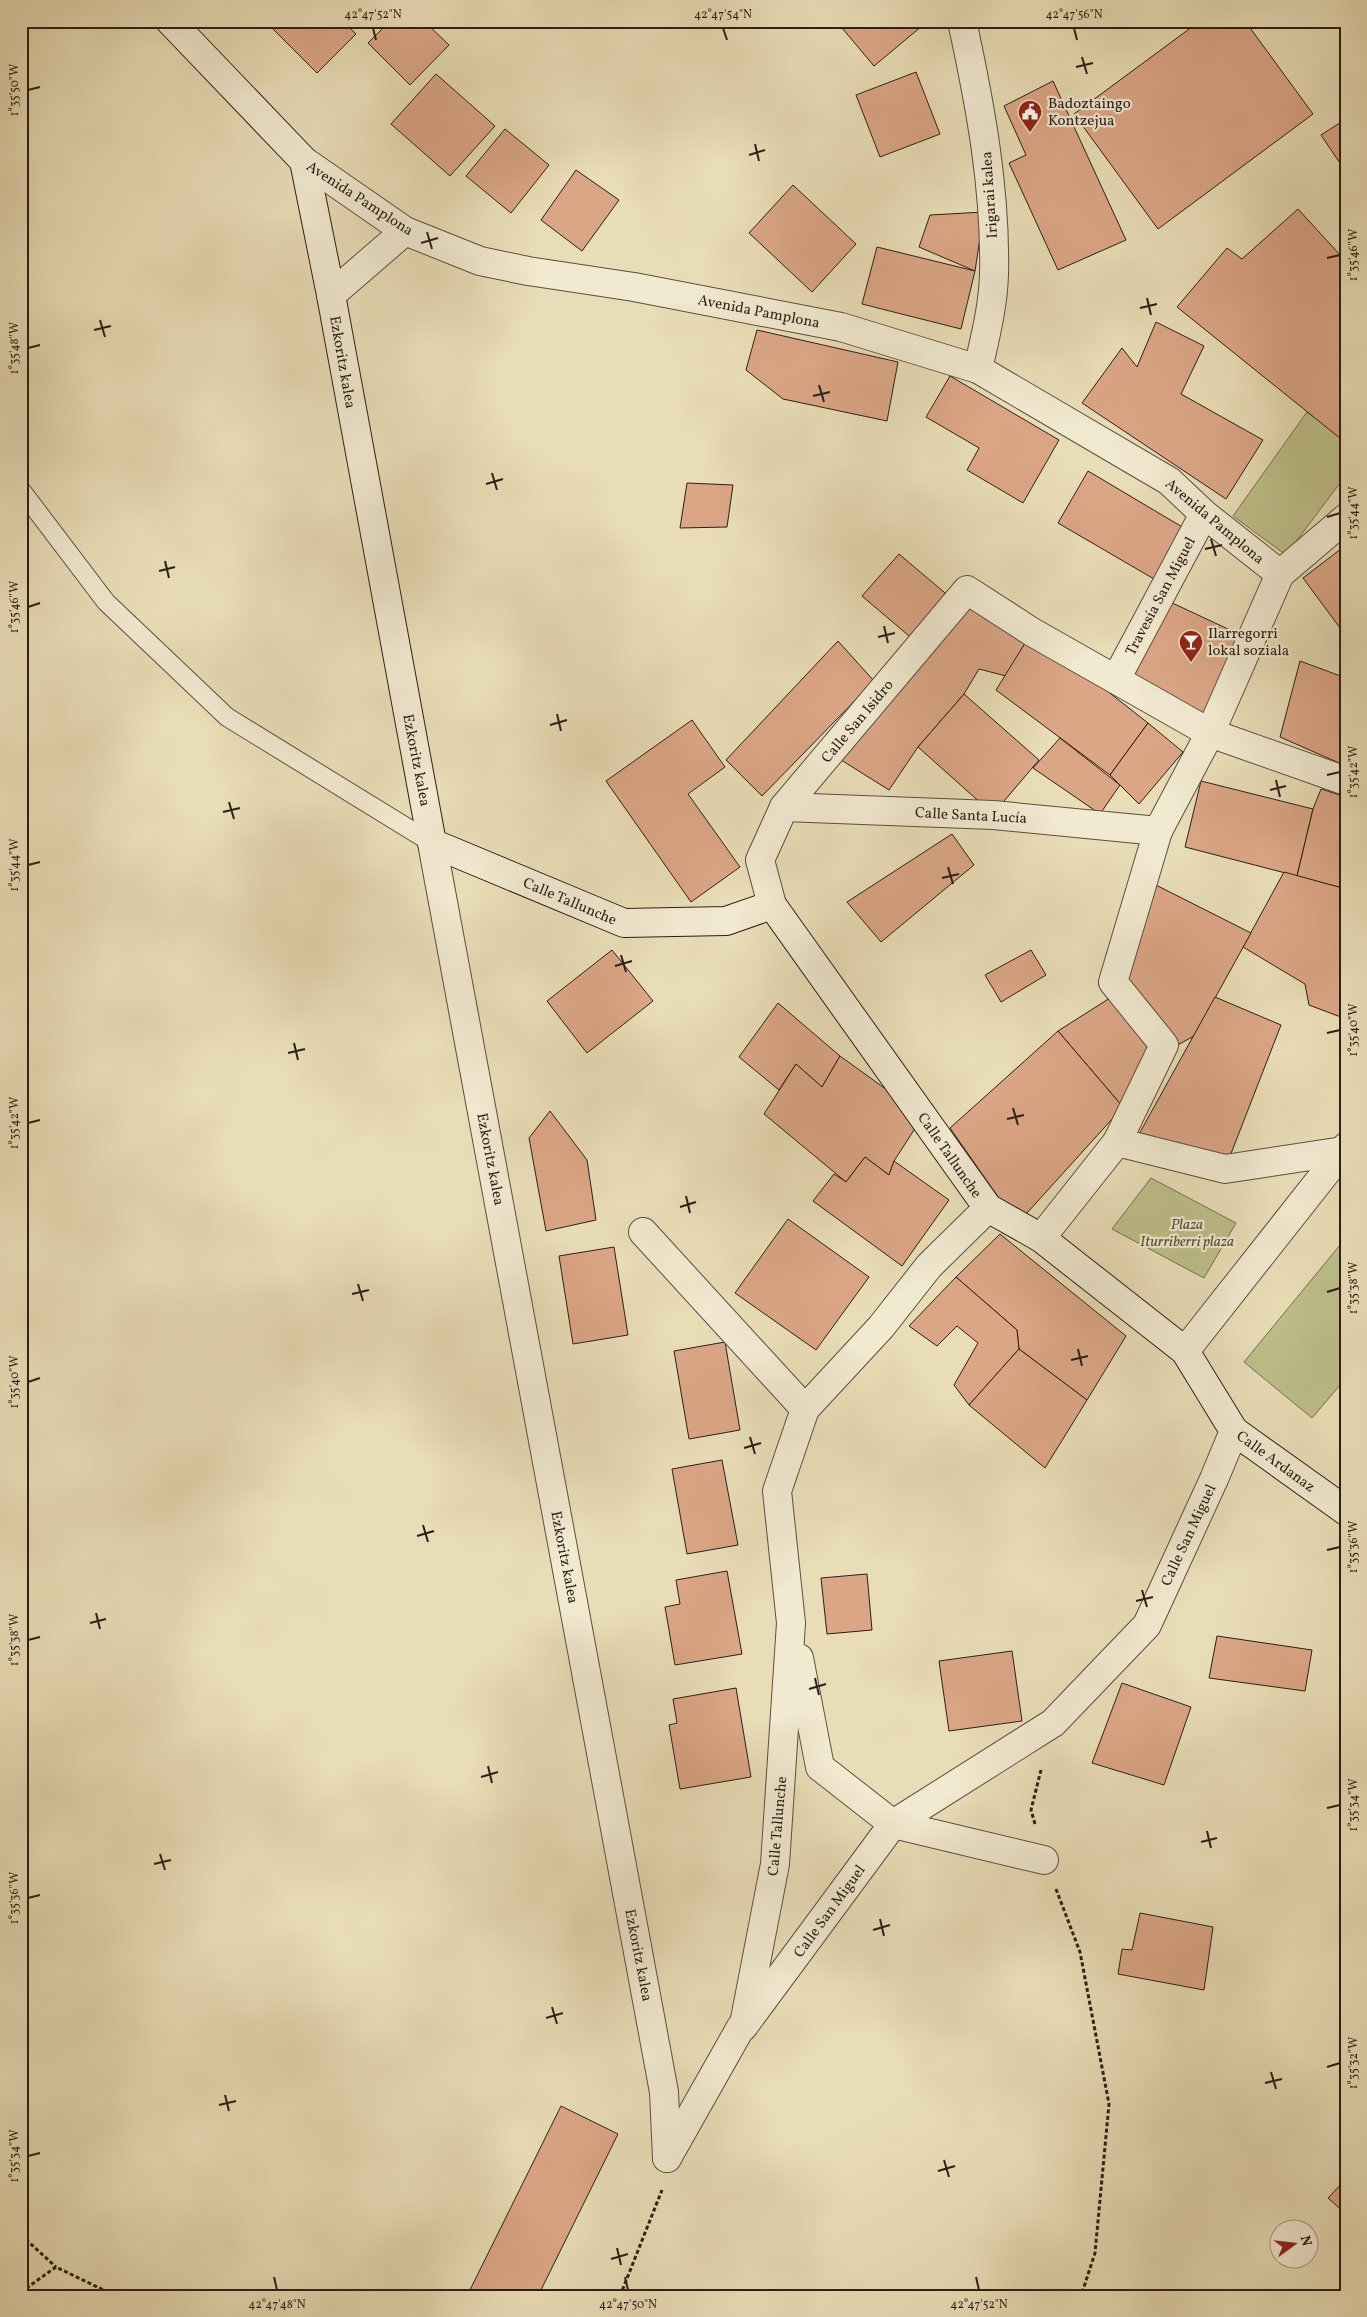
<svg xmlns="http://www.w3.org/2000/svg" width="1367" height="2317" font-family="Vollkorn,serif">
  <rect width="100%" height="100%" fill="#e9ddb7"/>
  <filter id="stains"><feTurbulence type="fractalNoise" baseFrequency=".004" numOctaves="4"/><feColorMatrix values="0 0 0 0 .2 0 0 0 0 .09 0 0 0 0 .02 0 0 0 .5 -.17"/></filter>
  <radialGradient id="worn" r=".72"><stop offset=".6" stop-color="#630" stop-opacity="0"/><stop offset="1" stop-color="#630" stop-opacity=".3"/></radialGradient>
  <g fill="#bebf89" stroke="#746e51">
    <polygon points="1307,412 1346,441 1346,475 1286,555 1233,516"/>
    <polygon points="1151,1178 1236,1223 1204,1278 1112,1229"/>
    <polygon points="1340,1245 1346,1249 1346,1378 1312,1418 1244,1362"/>
  </g>
  <g fill="#dba686" stroke="#2b1e19">
    <polygon points="265,21 343,21 356,34 317,73"/>
    <polygon points="390,21 424,21 449,45 410,85 368,43"/>
    <polygon points="850,21 928,21 874,66 842,28"/>
    <polygon points="1200,21 1245,21 1313,114 1158,229 1074,114"/>
    <polygon points="916,72 940,134 880,157 856,95"/>
    <polygon points="436,74 495,126 450,176 391,124"/>
    <polygon points="1053,81 1126,240 1058,270 1009,163 1026,155 1004,106"/>
    <polygon points="1346,119 1346,172 1321,135"/>
    <polygon points="505,129 549,165 511,213 466,176"/>
    <polygon points="576,170 619,200 582,251 541,220"/>
    <polygon points="793,185 856,244 812,292 749,233"/>
    <polygon points="1298,209 1341,256 1346,259 1346,443 1177,307 1227,248 1242,259"/>
    <polygon points="984,212 975,271 919,247 930,215"/>
    <polygon points="877,247 975,271 961,329 862,304"/>
    <polygon points="1156,322 1204,346 1181,394 1263,440 1226,499 1082,403 1122,348 1137,367"/>
    <polygon points="757,330 898,362 887,421 783,399 746,370"/>
    <polygon points="950,376 1059,440 1023,503 967,470 979,448 926,417"/>
    <polygon points="1088,471 1184,528 1154,579 1058,523"/>
    <polygon points="687,483 733,485 727,527 680,528"/>
    <polygon points="1346,545 1346,636 1303,578"/>
    <polygon points="899,554 951,598 915,641 862,596"/>
    <polygon points="1168,601 1243,636 1207,715 1132,681"/>
    <polygon points="967,605 1032,632 1006,676 979,669 964,694 918,747 889,790 838,758"/>
    <polygon points="1032,632 1148,723 1110,775 996,690"/>
    <polygon points="838,641 874,681 762,796 726,760"/>
    <polygon points="1300,661 1346,678 1346,766 1280,737"/>
    <polygon points="964,694 1039,760 993,814 918,747"/>
    <polygon points="692,720 725,767 688,794 740,867 691,902 606,781"/>
    <polygon points="1148,723 1183,752 1139,804 1110,775"/>
    <polygon points="1060,738 1120,785 1100,814 1033,768"/>
    <polygon points="1201,781 1313,809 1297,876 1185,847"/>
    <polygon points="1321,789 1346,797 1346,889 1297,876 1313,809"/>
    <polygon points="952,834 974,865 881,942 847,902"/>
    <polygon points="1284,872 1346,889 1346,1019 1309,1005 1305,984 1243,947"/>
    <polygon points="1144,879 1251,933 1194,1036 1176,1046 1113,982"/>
    <polygon points="612,950 653,1001 587,1053 547,1001"/>
    <polygon points="1031,950 1046,975 1001,1002 985,975"/>
    <polygon points="1121,991 1164,1045 1123,1107 1058,1031"/>
    <polygon points="1215,997 1281,1025 1225,1169 1133,1145"/>
    <polygon points="778,1003 840,1056 822,1087 796,1064 779,1090 739,1057"/>
    <polygon points="1058,1031 1123,1107 1017,1224 950,1128"/>
    <polygon points="840,1056 923,1116 894,1161 889,1175 865,1157 846,1182 764,1114 796,1064 822,1087"/>
    <polygon points="550,1111 587,1160 596,1220 546,1231 529,1138"/>
    <polygon points="865,1157 889,1175 894,1161 949,1200 902,1266 813,1201 834,1174 846,1182"/>
    <polygon points="788,1219 869,1277 816,1350 735,1293"/>
    <polygon points="1000,1234 1126,1336 1087,1400 1019,1349 1017,1330 956,1277"/>
    <polygon points="614,1247 628,1335 573,1344 559,1256"/>
    <polygon points="956,1277 1017,1330 1019,1349 969,1405 954,1385 978,1343 957,1326 937,1346 909,1326"/>
    <polygon points="725,1342 740,1430 689,1439 674,1351"/>
    <polygon points="1019,1349 1087,1400 1045,1468 969,1405"/>
    <polygon points="722,1460 738,1545 687,1554 672,1469"/>
    <polygon points="727,1571 742,1654 675,1665 665,1607 680,1604 676,1580"/>
    <polygon points="867,1574 872,1630 827,1634 821,1578"/>
    <polygon points="1217,1636 1312,1650 1305,1691 1209,1678"/>
    <polygon points="1012,1651 1022,1721 949,1731 939,1661"/>
    <polygon points="1122,1683 1191,1707 1164,1785 1092,1763"/>
    <polygon points="736,1688 751,1777 680,1789 669,1725 677,1723 673,1699"/>
    <polygon points="1140,1913 1213,1927 1204,1990 1118,1974 1122,1949 1132,1950"/>
    <polygon points="561,2106 618,2134 538,2296 467,2296"/>
    <polygon points="1346,2179 1346,2214 1328,2198"/>
  </g>
  <g fill="none" stroke-linecap="round" stroke-linejoin="round">
    <defs>
      <polyline id="lane" points="21,490 106,602 227,717 432,843"/>
      <g id="street">
        <path d="M 962,21 C 980,104 996,189 994,275 C 993,307 985,338 978,369"/>
        <polyline points="304,161 405,231 480,261 528,271 634,287 841,327 978,369 1169,481 1204,514 1280,574"/>
        <polyline points="331,295 405,231"/>
        <polyline points="1116,679 1204,514"/>
        <polyline points="784,807 993,815 1158,831"/>
        <polyline points="432,843 664,2092 667,2158"/>
        <polyline points="772,905 760,860 784,807 967,590 1032,632 1210,733 1346,781"/>
        <polyline points="1117,1142 1225,1169 1343,1151"/>
        <polyline points="643,1232 805,1409"/>
        <polyline points="1041,1238 1117,1142 1164,1045 1113,982 1158,831 1210,733 1280,574 1346,518"/>
        <polyline points="1185,1351 1346,1147"/>
        <polyline points="799,1658 820,1767 893,1824 1044,1860"/>
        <polyline points="745,2019 775,1864 791,1623 777,1491 805,1409 881,1327 929,1266 988,1208"/>
        <polyline points="667,2158 741,2027 743,2027 893,1824 1053,1723 1147,1625 1214,1479 1234,1431"/>
      </g>
      <polyline id="secondary" points="170,21 304,161 331,295 432,843 624,923 726,921 772,905 988,1208 1041,1238 1185,1351 1234,1431 1346,1511"/>
    </defs>
    <use href="#lane" stroke="#5a4e40" stroke-width="20"/>
    <use href="#street" stroke="#5a4e40" stroke-width="30"/>
    <use href="#secondary" stroke="#2b1e19" stroke-width="30"/>
    <g stroke="#2b1e19" stroke-width="3" stroke-dasharray="4 2.5" stroke-linecap="butt">
      <polyline points="1035,1824 1031,1810 1041,1770"/>
      <polyline points="1056,1889 1080,1952 1109,2104 1095,2253 1081,2296"/>
      <polyline points="21,2235 56,2267"/>
      <polyline points="21,2292 56,2267 116,2296"/>
      <polyline points="620,2296 662,2190"/>
    </g>
    <use href="#lane" stroke="#f1e9d0" stroke-width="18"/>
    <use href="#street" stroke="#f1e9d0" stroke-width="28"/>
    <use href="#secondary" stroke="#f1e9d0" stroke-width="28"/>
  </g>
  <path fill="none" stroke="#2b1e19" stroke-width="2" d="M 373,28 L 376,40M 723,28 L 727,40M 1074,28 L 1077,40M 1082,57 L 1087,74M 1076,67 L 1093,63M 28,90 L 40,87M 755,144 L 759,161M 749,155 L 765,150M 427,232 L 432,249M 421,243 L 438,238M 1327,258 L 1340,255M 1147,298 L 1151,315M 1140,308 L 1157,304M 100,320 L 105,337M 94,330 L 111,326M 28,348 L 40,345M 819,385 L 824,402M 813,396 L 830,392M 492,473 L 497,490M 486,484 L 503,479M 1327,517 L 1340,513M 1211,539 L 1216,556M 1205,549 L 1222,545M 165,561 L 169,578M 159,571 L 175,567M 28,607 L 40,603M 884,626 L 888,643M 878,637 L 895,633M 557,714 L 561,731M 550,725 L 567,720M 1327,775 L 1340,772M 1276,780 L 1280,797M 1270,790 L 1286,786M 229,802 L 234,819M 223,812 L 240,808M 28,865 L 40,862M 948,867 L 953,884M 942,878 L 959,874M 621,955 L 626,972M 615,966 L 632,961M 1327,1033 L 1340,1030M 294,1043 L 298,1060M 288,1053 L 305,1049M 1013,1108 L 1018,1125M 1007,1119 L 1024,1115M 28,1123 L 40,1120M 686,1196 L 690,1213M 680,1207 L 696,1202M 358,1284 L 363,1301M 1327,1292 L 1340,1288M 352,1294 L 369,1290M 1078,1349 L 1082,1366M 1071,1360 L 1088,1356M 28,1382 L 40,1378M 750,1437 L 755,1454M 744,1448 L 761,1443M 423,1525 L 428,1542M 417,1536 L 434,1531M 1327,1550 L 1340,1547M 1142,1590 L 1147,1607M 1136,1601 L 1153,1597M 96,1613 L 100,1629M 90,1623 L 106,1619M 28,1640 L 40,1637M 815,1678 L 819,1695M 809,1689 L 826,1684M 488,1766 L 492,1783M 481,1777 L 498,1772M 1327,1808 L 1340,1805M 1207,1831 L 1211,1848M 1201,1842 L 1217,1838M 160,1854 L 165,1870M 154,1864 L 171,1860M 28,1898 L 40,1895M 880,1919 L 884,1936M 873,1930 L 890,1925M 552,2007 L 557,2024M 546,2018 L 563,2013M 1327,2067 L 1340,2063M 1271,2072 L 1276,2089M 1265,2083 L 1282,2079M 225,2095 L 229,2111M 219,2105 L 236,2101M 28,2156 L 40,2153M 944,2160 L 949,2177M 938,2171 L 955,2166M 617,2248 L 621,2265M 611,2259 L 628,2254M 274,2277 L 277,2290M 625,2277 L 628,2290M 976,2277 L 979,2290"/>
  <defs>
    <symbol id="civic-pin" viewBox="-11 -11 22 30"><path d="M0 17L-7.5 6A9.5 9.5 0 1 1 7.5 6Z" fill="#8f2418" stroke="#f1e9d0"/><path d="M-.6-6.5H3V-4.5H.6V-3L4-1V1h2V6H-6V1h2V-1L-.6-3ZM-1.2 2.5V6h2.4V2.5Z" fill="#fff"/></symbol>
    <symbol id="bar-pin" viewBox="-11 -11 22 30"><path d="M0 17L-7.5 6A9.5 9.5 0 1 1 7.5 6Z" fill="#8f2418" stroke="#f1e9d0"/><path d="M-6-5H6L.8 .8V4.5H3.5V6h-7V4.5H-.8V.8Z" fill="#fff"/></symbol>
  </defs>
  <g fill-rule="evenodd">
    <use href="#civic-pin" x="1016" y="98" width="28" height="38"/>
    <use href="#bar-pin" x="1177" y="628" width="28" height="38"/>
  </g>
  <g text-anchor="middle" stroke-width="4.5" stroke-linejoin="round" paint-order="stroke">
    <g font-size="15" fill="#2b1e19" stroke="#f1e9d0" text-anchor="start">
      <text x="1048" y="108">Badoztaingo<tspan x="1048" dy="17">Kontzejua</tspan></text>
      <text x="1208" y="638">Ilarregorri<tspan x="1208" dy="17">lokal soziala</tspan></text>
    </g>
    <g font-size="15" fill="#2b1e19" stroke="#f1e9d0">
      <text transform="translate(989 195) rotate(-94)" y="5">Irigarai kalea</text>
      <text transform="translate(360 198) rotate(33)" y="5">Avenida Pamplona</text>
      <text transform="translate(759 311) rotate(11)" y="5">Avenida Pamplona</text>
      <text transform="translate(343 362) rotate(80)" y="5">Ezkoritz kalea</text>
      <text transform="translate(1215 521) rotate(40)" y="5">Avenida Pamplona</text>
      <text transform="translate(1160 596) rotate(-62)" y="5">Travesía San Miguel</text>
      <text transform="translate(857 721) rotate(-50)" y="5">Calle San Isidro</text>
      <text transform="translate(417 760) rotate(79)" y="5">Ezkoritz kalea</text>
      <text transform="translate(971 815) rotate(3)" y="5">Calle Santa Lucía</text>
      <text transform="translate(570 901) rotate(23)" y="5">Calle Tallunche</text>
      <text transform="translate(950 1155) rotate(55)" y="5">Calle Tallunche</text>
      <text transform="translate(491 1159) rotate(79)" y="5">Ezkoritz kalea</text>
      <text transform="translate(1276 1461) rotate(36)" y="5">Calle Ardanaz</text>
      <text transform="translate(1188 1535) rotate(-65)" y="5">Calle San Miguel</text>
      <text transform="translate(565 1557) rotate(79)" y="5">Ezkoritz kalea</text>
      <text transform="translate(777 1826) rotate(-85)" y="5">Calle Tallunche</text>
      <text transform="translate(829 1911) rotate(-54)" y="5">Calle San Miguel</text>
      <text transform="translate(639 1955) rotate(79)" y="5">Ezkoritz kalea</text>
    </g>
    <g font-size="15" font-style="italic" fill="#574e3b" stroke="#f1e9d0">
      <text x="1187" y="1229">Plaza<tspan x="1187" dy="17">Iturriberri plaza</tspan></text>
    </g>
  </g>
  <rect width="1367" height="2317" fill="none" stroke="#e9ddb7" stroke-width="55"/>
  <g transform="translate(1294 2244) rotate(75)"><circle r="24" fill="#f1e9d0" stroke="#a29887"/>
  <path d="M0-4L9 19L0 12L-9 19Z" fill="#8f2418"/>
  <text y="-8" font-size="14" font-weight="bold" text-anchor="middle" fill="#2b1e19">N</text>
  </g>
  <rect x="28" y="28" width="1312" height="2262" fill="none" stroke="#2b1e19" stroke-width="2"/>
  <g font-size="12" text-anchor="middle" fill="#2b1e19">
    <text x="373" y="18">42°47'52"N</text>
    <text x="723" y="18">42°47'54"N</text>
    <text x="1074" y="18">42°47'56"N</text>
    <text transform="translate(14 90) rotate(-90)" y="4">1°35'50"W</text>
    <text transform="translate(1353 255) rotate(-90)" y="4">1°35'46"W</text>
    <text transform="translate(14 348) rotate(-90)" y="4">1°35'48"W</text>
    <text transform="translate(1353 513) rotate(-90)" y="4">1°35'44"W</text>
    <text transform="translate(14 607) rotate(-90)" y="4">1°35'46"W</text>
    <text transform="translate(1353 772) rotate(-90)" y="4">1°35'42"W</text>
    <text transform="translate(14 865) rotate(-90)" y="4">1°35'44"W</text>
    <text transform="translate(1353 1030) rotate(-90)" y="4">1°35'40"W</text>
    <text transform="translate(14 1123) rotate(-90)" y="4">1°35'42"W</text>
    <text transform="translate(1353 1288) rotate(-90)" y="4">1°35'38"W</text>
    <text transform="translate(14 1382) rotate(-90)" y="4">1°35'40"W</text>
    <text transform="translate(1353 1547) rotate(-90)" y="4">1°35'36"W</text>
    <text transform="translate(14 1640) rotate(-90)" y="4">1°35'38"W</text>
    <text transform="translate(1353 1805) rotate(-90)" y="4">1°35'34"W</text>
    <text transform="translate(14 1898) rotate(-90)" y="4">1°35'36"W</text>
    <text transform="translate(1353 2063) rotate(-90)" y="4">1°35'32"W</text>
    <text transform="translate(14 2156) rotate(-90)" y="4">1°35'34"W</text>
    <text x="277" y="2308">42°47'48"N</text>
    <text x="628" y="2308">42°47'50"N</text>
    <text x="979" y="2308">42°47'52"N</text>
  </g>
  <rect width="100%" height="100%" filter="url(#stains)"/>
  <rect width="100%" height="100%" fill="url(#worn)"/>
</svg>
